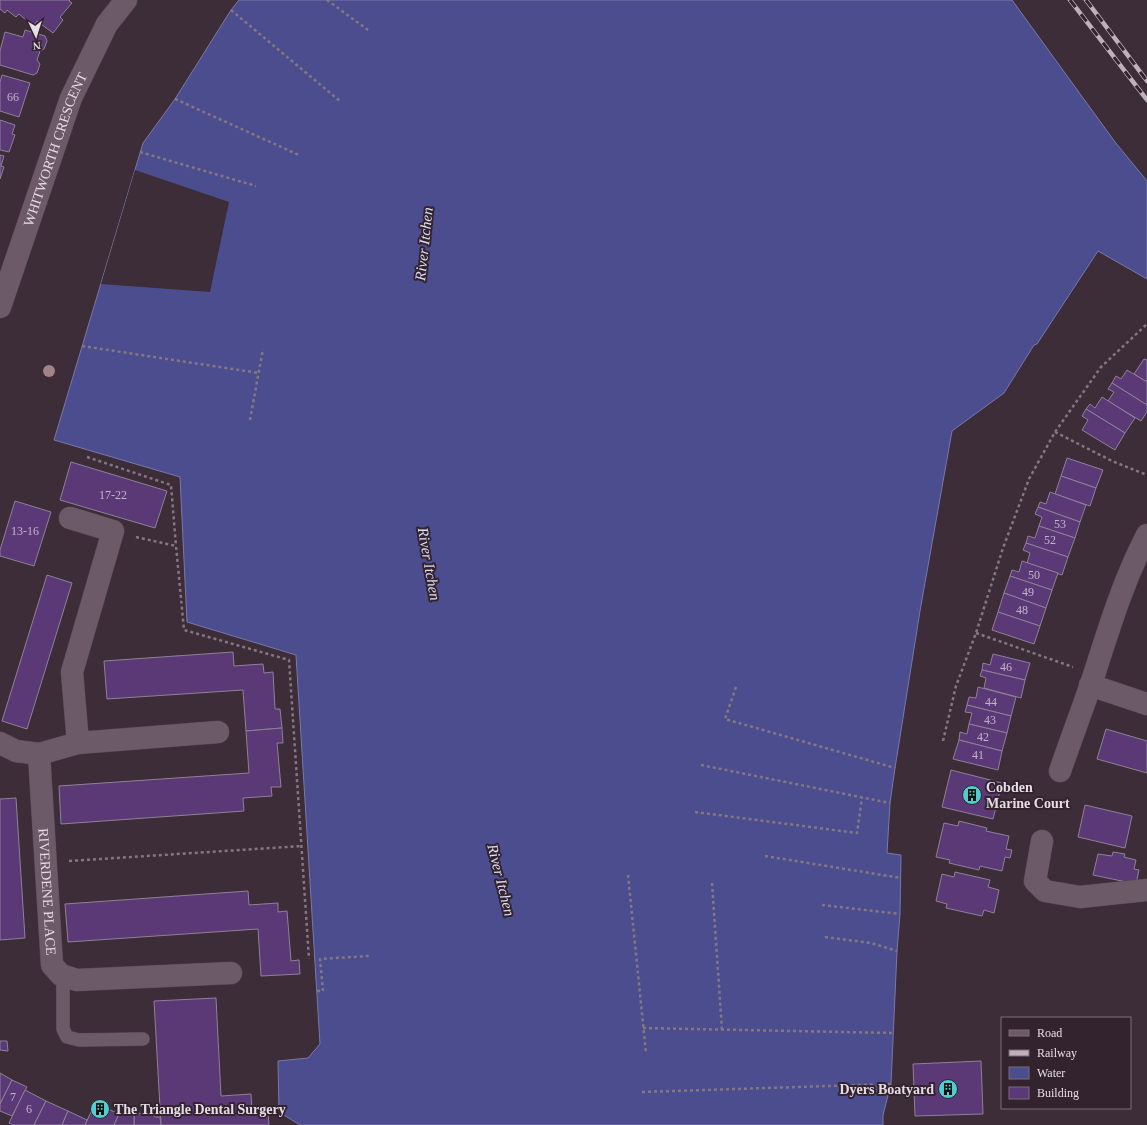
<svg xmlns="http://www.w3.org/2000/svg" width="1147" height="1125" font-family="'Times New Roman',serif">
  <rect width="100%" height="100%" fill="#3d2d39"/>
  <polygon fill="#4c4d8e" stroke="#7a78a8" points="239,0 1012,0 1115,142 1147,181 1147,279 1098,251 1037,344 1034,345 1004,393 952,431 920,611 895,768 890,803 887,853 901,855 900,914 897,951 891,1084 883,1115 883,1125 300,1125 279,1112 278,1061 308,1058 320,1044 296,655 187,622 180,477 54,440 143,143 175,99 231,10"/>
  <polygon fill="#3d2d39" points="135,170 229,202 210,292 101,284"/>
  <g fill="#5b3976" stroke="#8c8296">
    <polygon points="0,0 70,0 69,1 72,3 60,17 63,20 53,33 37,21 33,26 19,14 16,17 7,10 5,13 0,9"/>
    <polygon points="25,30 45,36 47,41 44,49 40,51 37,60 40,64 37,73 33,75 0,65 0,51 5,32 23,37"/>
    <polygon points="2,75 30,83 19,117 0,111 0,82"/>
    <polygon points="0,120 15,125 12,134 15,135 9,152 0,150"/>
    <polygon points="0,155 4,156 1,166 4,167 0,179"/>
    <polygon points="1144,359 1147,360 1147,382 1134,374"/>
    <polygon points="1127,370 1147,382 1147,405 1112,383 1116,376 1121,379"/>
    <polygon points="1112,383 1147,405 1147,412 1141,421 1108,401 1114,392 1108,389"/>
    <polygon points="1102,397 1135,418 1125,433 1086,409 1090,404 1095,408"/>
    <polygon points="1086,409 1125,433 1115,450 1082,430 1088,420 1082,416"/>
    <polygon points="1067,458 1103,470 1096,488 1061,476"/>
    <polygon points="71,462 167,491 155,528 60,500"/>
    <polygon points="1061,476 1096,488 1090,506 1055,494"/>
    <polygon points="1050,492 1086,505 1080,522 1038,507 1040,502 1046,504"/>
    <polygon points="15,501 51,512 34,566 0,556 0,550"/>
    <polygon points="1038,507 1080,522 1075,538 1039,526 1042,517 1035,514"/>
    <polygon points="1039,526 1075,538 1068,557 1026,543 1028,536 1035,538"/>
    <polygon points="1026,543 1068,557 1062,575 1027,563 1030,553 1023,550"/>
    <polygon points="1022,561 1058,573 1052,590 1010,576 1012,570 1019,572"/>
    <polygon points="47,575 72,583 27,729 2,721"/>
    <polygon points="1010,576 1052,590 1046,608 1004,593"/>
    <polygon points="1004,593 1046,608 1040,626 998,612"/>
    <polygon points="998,612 1040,626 1034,644 992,630"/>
    <polygon points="233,652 234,666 263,664 264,673 273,672 275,709 280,709 282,728 246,731 243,690 107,699 104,661"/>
    <polygon points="993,654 1030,663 1025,680 982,670 983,663 990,665"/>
    <polygon points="982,670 1025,680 1021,698 984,688 986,678 980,676"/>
    <polygon points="978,687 1016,697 1011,716 967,705 969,697 976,698"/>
    <polygon points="967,705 1011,716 1007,733 969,724 972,713 965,712"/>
    <polygon points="969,724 1007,733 1002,751 959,740 960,732 967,734"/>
    <polygon points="282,728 283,743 277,743 281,787 271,787 272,796 243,798 244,811 61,824 59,786 249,773 246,731"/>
    <polygon points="1106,729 1147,741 1147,773 1097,759"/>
    <polygon points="959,740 1002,751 998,770 953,759"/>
    <polygon points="951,770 1002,783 993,819 942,807"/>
    <polygon points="16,798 25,938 0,940 0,799"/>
    <polygon points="1085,805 1132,816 1125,848 1078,837"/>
    <polygon points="959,821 987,828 986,831 1009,836 1006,849 1012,850 1010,858 1005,857 1002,871 980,866 979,870 949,863 950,860 936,857 944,823 958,826"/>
    <polygon points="1113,852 1125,854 1124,857 1136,860 1134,869 1139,870 1136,884 1093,875 1098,854 1112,856"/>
    <polygon points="955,872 990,880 988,887 999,890 994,913 984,910 982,916 946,908 947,904 936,901 942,874 954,877"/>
    <polygon points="248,891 249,905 278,903 278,912 287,911 291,961 299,960 300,974 261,976 258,929 68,942 65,904"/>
    <polygon points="216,998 221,1096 251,1094 252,1113 268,1113 269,1125 161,1125 154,1001"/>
    <polygon points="0,1041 7,1041 8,1051 0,1050"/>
    <polygon points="981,1061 983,1114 915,1116 913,1064"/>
    <polygon points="0,1073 12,1080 0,1104"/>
    <polygon points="12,1080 27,1087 12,1116 0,1111 0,1104"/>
    <polygon points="25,1090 46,1101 34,1125 13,1125 9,1123"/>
    <polygon points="46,1101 68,1111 62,1125 34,1125"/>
    <polygon points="95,1103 119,1114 114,1125 85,1125"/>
    <polygon points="149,1110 155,1117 160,1117 161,1125 134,1125 134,1114 143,1113"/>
    <polygon points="68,1111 87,1120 85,1125 62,1125"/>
    <polygon points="119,1114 134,1114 134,1125 114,1125"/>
  </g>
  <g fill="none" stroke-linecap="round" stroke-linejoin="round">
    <defs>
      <polyline id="lane" points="63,975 63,1029 67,1037 79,1040 143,1039"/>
      <g id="street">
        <path id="s1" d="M 0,307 L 71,98 L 107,24 L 126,0"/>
        <polyline points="70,518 113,531 72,672 78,743"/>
        <polyline points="1090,685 1147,704"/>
        <polyline points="0,743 16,751 39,754 78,743 218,732"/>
        <path id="s2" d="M 39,754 L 52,965 L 61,975 L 77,980 L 231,973"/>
        <path d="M 1060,771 C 1070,742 1081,713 1091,684 C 1108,632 1122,583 1147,535"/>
        <polyline points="1042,841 1035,881 1045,891 1080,897 1147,890"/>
      </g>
    </defs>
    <use href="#lane" stroke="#564953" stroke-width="14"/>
    <use href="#street" stroke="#564953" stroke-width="23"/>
    <g stroke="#857781" stroke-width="2.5" stroke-dasharray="3 3" stroke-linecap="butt">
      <polyline points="327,0 368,30"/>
      <polyline points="231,10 341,102"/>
      <polyline points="175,99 299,155"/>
      <polyline points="140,152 256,186"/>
      <polyline points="82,346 259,373"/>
      <polyline points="250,420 263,349"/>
      <polyline points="1055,432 1112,461 1147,475"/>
      <polyline points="87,457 171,485 176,546"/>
      <polyline points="136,537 176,546 184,630 289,660 309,959"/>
      <polyline points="976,633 1073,667"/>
      <polyline points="736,687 725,719 895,768"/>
      <polyline points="943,741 956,686 976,633 1003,548 1029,479 1055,432 1101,367 1147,324"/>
      <polyline points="701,765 890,803"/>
      <polyline points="695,812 857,833 862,798"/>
      <polyline points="765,856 901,878"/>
      <polyline points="69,861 302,846"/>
      <polyline points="628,875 646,1053"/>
      <polyline points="712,883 722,1030"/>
      <polyline points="822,905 900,914"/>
      <polyline points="825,937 871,943 897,951"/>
      <polyline points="317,991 323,991 320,959 369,956"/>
      <polyline points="643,1028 893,1033"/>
      <polyline points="642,1092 891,1084"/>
    </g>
    <use href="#lane" stroke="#6c5a68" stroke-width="13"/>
    <use href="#street" stroke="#6c5a68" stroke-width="22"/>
    <defs>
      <g id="rail">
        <polyline points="1070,0 1147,100"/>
        <polyline points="1086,0 1147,81"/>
      </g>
    </defs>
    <use href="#rail" stroke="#bdb1ba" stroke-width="4.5"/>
    <use href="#rail" stroke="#33232f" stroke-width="3" stroke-dasharray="9" stroke-linecap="butt"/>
  </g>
  <circle fill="#a38383" cx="49" cy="371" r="6"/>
  <defs>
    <symbol id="building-disc" viewBox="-11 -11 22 22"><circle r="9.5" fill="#52cdcf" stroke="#33232f"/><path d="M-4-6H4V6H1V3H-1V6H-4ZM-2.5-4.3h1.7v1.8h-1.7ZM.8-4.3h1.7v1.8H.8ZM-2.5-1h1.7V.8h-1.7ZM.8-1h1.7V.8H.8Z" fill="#111"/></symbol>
  </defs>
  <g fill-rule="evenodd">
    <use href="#building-disc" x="961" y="784" width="22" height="22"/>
    <use href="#building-disc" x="937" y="1078" width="22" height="22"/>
    <use href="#building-disc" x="89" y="1098" width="22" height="22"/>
  </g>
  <g text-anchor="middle" stroke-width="4" stroke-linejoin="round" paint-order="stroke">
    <g font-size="12" fill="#c3b3c8">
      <text x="13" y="101">66</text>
      <text x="113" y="499">17-22</text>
      <text x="1060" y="528">53</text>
      <text x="25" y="535">13-16</text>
      <text x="1050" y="544">52</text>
      <text x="1034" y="579">50</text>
      <text x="1028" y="596">49</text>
      <text x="1022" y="614">48</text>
      <text x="1006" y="671">46</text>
      <text x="991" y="706">44</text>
      <text x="990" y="724">43</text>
      <text x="983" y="741">42</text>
      <text x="978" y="759">41</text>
      <text x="13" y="1101">7</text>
      <text x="29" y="1113">6</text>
    </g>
    <g font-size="14" fill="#e6dce3" stroke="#33232f">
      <text dy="5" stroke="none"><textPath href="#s1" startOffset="167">WHITWORTH CRESCENT</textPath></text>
      <text dy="5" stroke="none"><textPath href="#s2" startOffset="138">RIVERDENE PLACE</textPath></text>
    </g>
    <g font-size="14" font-weight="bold" fill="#e6dce3" stroke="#33232f" text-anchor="start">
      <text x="986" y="792">Cobden<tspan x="986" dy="16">Marine Court</tspan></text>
      <text x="934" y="1094" text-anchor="end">Dyers Boatyard</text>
      <text x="114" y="1114">The Triangle Dental Surgery</text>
    </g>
    <g font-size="15" font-style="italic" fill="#dde0f3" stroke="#33232f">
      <text transform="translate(424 244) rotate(-84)" y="5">River Itchen</text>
      <text transform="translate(429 564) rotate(80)" y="5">River Itchen</text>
      <text transform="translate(501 880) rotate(76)" y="5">River Itchen</text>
    </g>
  </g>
  <rect x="1001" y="1017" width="130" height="92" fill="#33232f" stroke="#7b6d77"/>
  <rect x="1009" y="1030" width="20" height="6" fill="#6c5a68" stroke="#7b6d77"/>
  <text x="1037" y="1037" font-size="12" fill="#e6dce3">Road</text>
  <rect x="1009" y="1050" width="20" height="6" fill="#bdb1ba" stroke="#7b6d77"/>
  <text x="1037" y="1057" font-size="12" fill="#e6dce3">Railway</text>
  <rect x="1009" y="1067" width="20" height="12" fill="#4c4d8e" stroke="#7b6d77"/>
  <text x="1037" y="1077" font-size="12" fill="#e6dce3">Water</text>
  <rect x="1009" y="1087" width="20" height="12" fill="#5b3976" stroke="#7b6d77"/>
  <text x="1037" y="1097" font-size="12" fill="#e6dce3">Building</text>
  <g transform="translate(36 36) rotate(176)" stroke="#33232f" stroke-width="3" paint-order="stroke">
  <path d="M0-3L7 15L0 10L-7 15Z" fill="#e6dce3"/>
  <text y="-6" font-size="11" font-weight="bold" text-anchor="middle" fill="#e6dce3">N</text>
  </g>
</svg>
